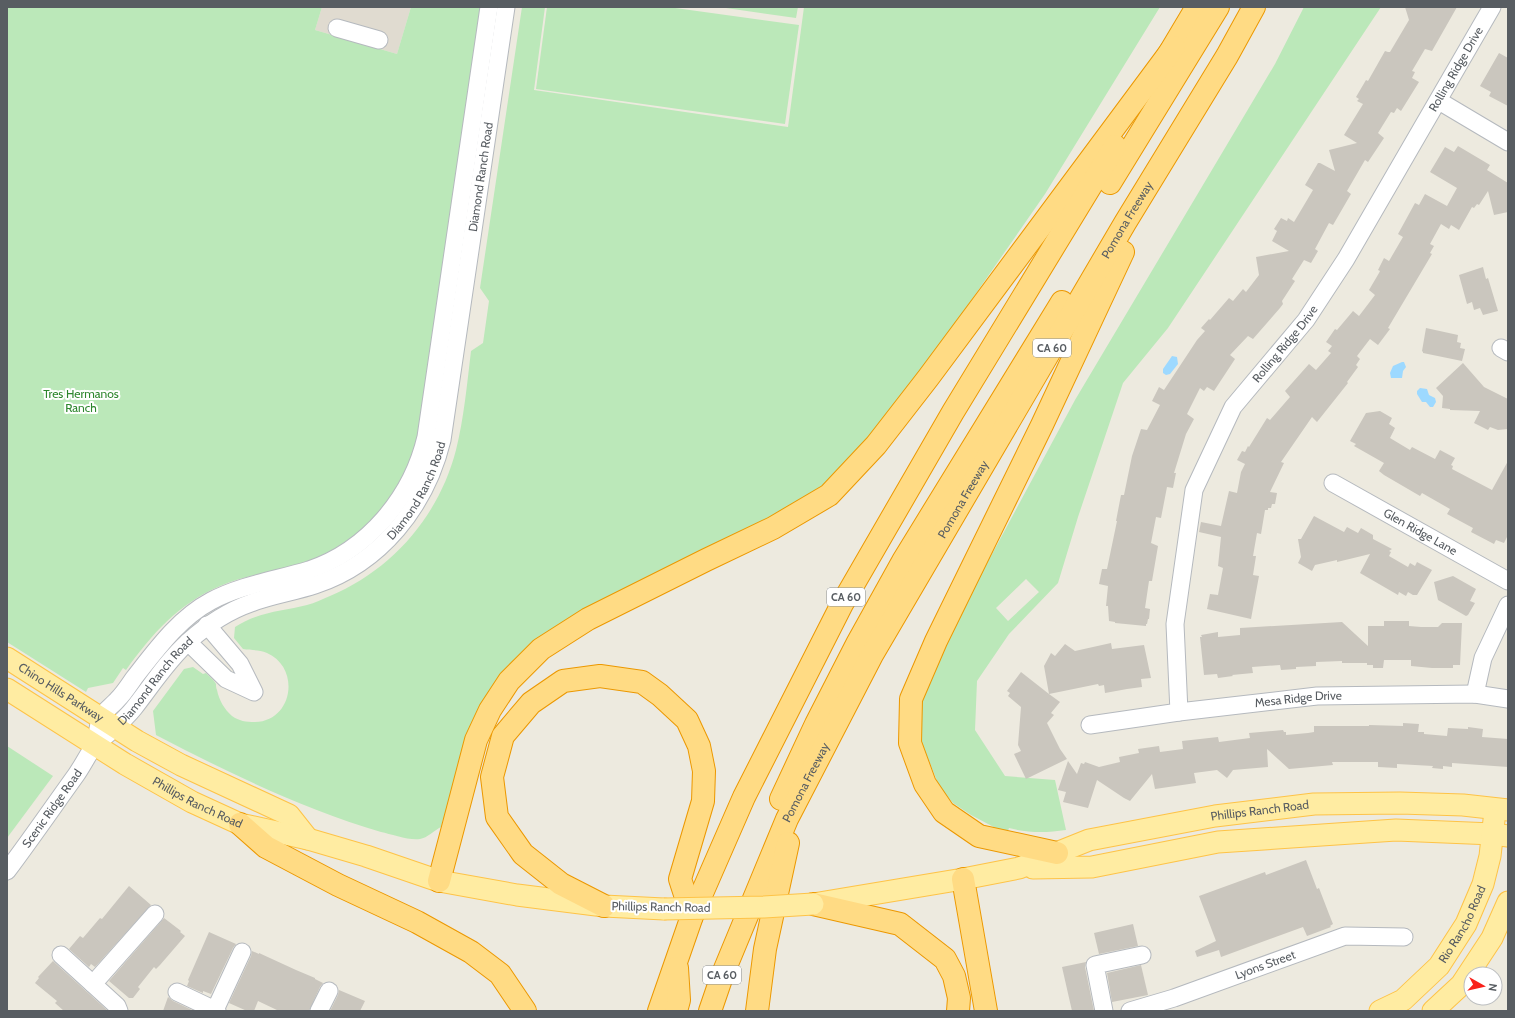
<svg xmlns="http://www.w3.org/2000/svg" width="1515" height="1018" font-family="Cabin,sans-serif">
  <rect width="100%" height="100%" fill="#edeadf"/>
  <polygon fill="#e0dbd0" points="322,7 411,7 397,54 315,30"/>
  <g fill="#bbe8b9" fill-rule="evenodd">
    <path d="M 7,7 L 322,7 L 315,30 L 397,54 L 411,7 L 481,7 L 416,446 C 411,458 407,471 401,483 C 398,488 394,493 390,498 C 366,532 331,556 290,567 C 267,573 242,576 220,586 C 178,604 152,634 126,670 L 123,668 L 113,683 L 88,688 L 86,692 L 7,642 Z"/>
    <path d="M 522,7 L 545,7 L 534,90 L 788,127 L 804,7 L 1160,7 L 1045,194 L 895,410 L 844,468 L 807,499 L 518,660 L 448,820 L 443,819 L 441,827 C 435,830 427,838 420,839 C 410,841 391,834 381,832 C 303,809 229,773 156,735 L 153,711 L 184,669 L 193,667 L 203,674 L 206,673 C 209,676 214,680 216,684 C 216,686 216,688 217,690 C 219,700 224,709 232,716 C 239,721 246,722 255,722 C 293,721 301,668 267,653 C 259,649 252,651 243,649 L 234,638 L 235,627 C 257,612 283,611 307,605 C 315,603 322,599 330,596 C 392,570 439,516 456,450 C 464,418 467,384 471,351 L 483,343 L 489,301 L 480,288 Z"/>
    <polygon points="547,7 668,7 799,25 785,124 536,89"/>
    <polygon points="719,7 798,7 796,18"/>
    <path d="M 1304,7 L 1381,7 L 1168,328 L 1123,383 L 1078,517 L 1058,583 L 1009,634 L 977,681 L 975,730 L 1005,776 L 1055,780 L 1066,830 C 1046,833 1028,833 1009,828 L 1007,834 L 971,815 L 953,803 L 939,786 L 922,743 L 918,720 L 926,685 L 970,595 L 1075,400 L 1275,64 ZM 1026,579 L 1039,592 L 1008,621 L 996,608 Z"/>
    <polygon points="7,746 53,776 7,838"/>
  </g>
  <g fill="#9dd9ff">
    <polygon points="1172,356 1177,357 1178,364 1170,374 1166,375 1163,373 1163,369"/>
    <polygon points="1402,362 1404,362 1406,367 1403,371 1402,378 1391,378 1390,373 1393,366"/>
    <polygon points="1420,388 1427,389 1429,395 1435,398 1436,402 1433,407 1430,407 1426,402 1422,402 1417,394 1417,391"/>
  </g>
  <g fill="#cac6be">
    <polygon points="1405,7 1457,7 1432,51 1425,49 1412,71 1415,72 1412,78 1419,82 1401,111 1397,108 1394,113 1391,112 1378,133 1384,138 1368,162 1365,160 1347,191 1351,194 1333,225 1329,223 1315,249 1318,251 1311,263 1304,260 1292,279 1295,281 1282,301 1283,304 1280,308 1253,339 1248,336 1230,355 1235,359 1214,391 1207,387 1204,391 1200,388 1187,414 1194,419 1186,434 1174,473 1176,473 1173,488 1167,487 1161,518 1156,517 1151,543 1158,546 1152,581 1149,581 1145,608 1150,609 1149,619 1148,619 1147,624 1146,624 1146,626 1115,623 1115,622 1109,621 1108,606 1106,606 1108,586 1099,584 1102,569 1107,569 1117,521 1116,521 1121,495 1124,495 1132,456 1141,429 1147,430 1160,405 1152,401 1159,387 1164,390 1197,340 1205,331 1201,328 1209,319 1210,320 1229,298 1233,301 1243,289 1246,292 1259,275 1256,257 1289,251 1272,241 1277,231 1274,229 1281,218 1287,221 1288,218 1294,222 1313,190 1305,185 1318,163 1320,163 1335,171 1329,150 1357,143 1344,135 1363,104 1357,101 1359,99 1356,97 1366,80 1368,81 1385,51 1388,52 1390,52 1409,20"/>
    <polygon points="1499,53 1508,58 1508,106 1489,96 1491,92 1480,86"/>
    <polygon points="1458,146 1490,165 1487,170 1508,183 1508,212 1494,215 1488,191 1479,205 1477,204 1474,208 1472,207 1459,230 1451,225 1449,229 1441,224 1430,244 1434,246 1430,253 1432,254 1388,328 1390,329 1378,345 1370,339 1357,356 1360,359 1356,365 1358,367 1347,382 1348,383 1317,422 1312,417 1281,462 1284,463 1270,492 1277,493 1275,504 1272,504 1271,508 1268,508 1268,510 1265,510 1261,534 1257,533 1253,556 1256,556 1253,575 1259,576 1251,619 1207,609 1210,594 1218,595 1223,568 1218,566 1221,537 1199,532 1201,522 1221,526 1229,491 1237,493 1241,472 1245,464 1237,460 1242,451 1245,452 1248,446 1249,447 1267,418 1270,420 1290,397 1285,391 1309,364 1316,370 1331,353 1328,351 1332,346 1326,342 1335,329 1337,330 1353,311 1359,316 1375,295 1369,290 1379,273 1380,271 1378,270 1384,258 1389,261 1403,237 1398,234 1415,203 1419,205 1425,194 1447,206 1457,188 1430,172 1445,147 1454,152"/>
    <polygon points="1483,267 1486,279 1488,278 1498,311 1483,315 1480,308 1474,310 1472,302 1467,304 1459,275"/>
    <polygon points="1426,328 1458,335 1457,342 1461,343 1460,348 1465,349 1462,361 1423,353 1423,352 1422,351"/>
    <polygon points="1463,363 1484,387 1508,399 1508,429 1498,430 1490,427 1488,430 1474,423 1480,411 1450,410 1450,409 1442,408 1443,396 1436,388"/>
    <polygon points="1380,411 1392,418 1389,424 1395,428 1390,438 1410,450 1412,447 1435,459 1440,450 1455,458 1451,465 1453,466 1452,469 1492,490 1508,461 1508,535 1504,543 1496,540 1494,544 1471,532 1473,528 1447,514 1450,509 1422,493 1420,496 1384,475 1379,471 1384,463 1354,446 1356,444 1350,441 1366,413"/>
    <polygon points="1314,516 1344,532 1347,527 1358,533 1361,528 1373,535 1373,539 1392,549 1389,551 1391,552 1389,556 1408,567 1410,563 1415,566 1417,562 1432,570 1417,595 1413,595 1408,592 1406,596 1399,592 1398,595 1360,573 1370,554 1337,562 1337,560 1315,565 1312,571 1298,563 1301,557 1298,539 1301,539"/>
    <polygon points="1453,576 1476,589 1470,601 1475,603 1468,615 1466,616 1438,600 1434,582"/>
    <polygon points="1384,621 1409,621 1409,626 1421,627 1438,627 1442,623 1462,623 1460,665 1453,665 1453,668 1432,668 1411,666 1411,660 1384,660 1383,668 1373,668 1373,665 1367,665 1367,663 1342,663 1342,661 1316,662 1316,666 1296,667 1296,669 1281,670 1280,665 1252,667 1253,673 1232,675 1233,676 1218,678 1217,674 1204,675 1200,637 1202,637 1201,635 1218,632 1218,637 1240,635 1240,628 1342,622 1368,646 1368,626 1384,626"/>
    <polygon points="1111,643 1112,649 1144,645 1151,678 1141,679 1142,687 1127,689 1105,693 1104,685 1099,686 1098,684 1049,694 1060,702 1051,713 1054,715 1047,723 1060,749 1067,759 1026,779 1014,754 1021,751 1018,745 1021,707 1008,696 1010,693 1007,691 1021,672 1049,694 1044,666 1051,653 1055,656 1065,644 1075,651"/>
    <polygon points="1403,723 1419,724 1418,732 1424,732 1424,734 1447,736 1448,728 1468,729 1468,727 1483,729 1482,737 1508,739 1508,767 1452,763 1452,767 1443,766 1443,769 1432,768 1433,766 1397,764 1397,768 1378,767 1378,762 1332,762 1333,765 1289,769 1267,749 1268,767 1233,770 1227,778 1217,770 1194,773 1196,783 1155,789 1152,774 1130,801 1124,798 1097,780 1088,808 1063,802 1066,792 1058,790 1068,761 1077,774 1081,763 1084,764 1085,762 1099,767 1120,762 1119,757 1139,753 1138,749 1159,746 1160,752 1183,749 1182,741 1218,737 1219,742 1250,738 1249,733 1283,730 1284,732 1286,732 1286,735 1308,733 1314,732 1314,726 1369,726 1369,725 1403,726"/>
    <polygon points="1306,860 1317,889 1319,888 1329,914 1333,924 1330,926 1331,927 1307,936 1303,927 1221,957 1219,950 1197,957 1195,951 1216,941 1199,896 1265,872 1266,875"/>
    <polygon points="129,886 151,905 95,967 91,964 89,967 69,949 80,936 83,938 100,918 102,919"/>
    <polygon points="164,918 181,931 180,932 185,936 160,965 156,969 154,967 138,987 140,989 133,998 129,998 109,981"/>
    <polygon points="1133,924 1138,946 1099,954 1094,933"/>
    <polygon points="209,932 236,944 233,948 211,994 203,991 203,993 187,986 189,981 188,980"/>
    <polygon points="252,951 259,954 259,953 296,970 315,978 315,979 323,983 320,987 309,1011 279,1011 258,1001 254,1011 247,1011 229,1003 251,956"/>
    <polygon points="53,961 54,962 108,1011 64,1011 55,1003 57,1001 35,983 39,978 38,977"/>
    <polygon points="1086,962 1085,967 1094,1011 1072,1011 1062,967"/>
    <polygon points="1141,965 1148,995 1112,1002 1107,973"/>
    <polygon points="339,990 365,1001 360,1011 330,1011 338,995"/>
    <polygon points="168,997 173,1001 194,1011 163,1011"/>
  </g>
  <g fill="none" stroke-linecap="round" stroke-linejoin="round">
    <defs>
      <g id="minor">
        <polyline points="337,28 379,40"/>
        <polyline points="1439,101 1508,142"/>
        <polyline points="1501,348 1508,352"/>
        <path id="s1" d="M 1333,483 L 1508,581"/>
        <polyline points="188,642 226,679 254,692 240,664 207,625"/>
        <polyline points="1475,694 1483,658 1508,605"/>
        <path id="s2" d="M 1179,712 L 1175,624 L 1194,490 L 1233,407 L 1306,320 L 1346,259 L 1492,7"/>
        <path id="s3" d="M 1090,725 L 1179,712 L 1317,696 L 1475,694 L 1508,699"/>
        <path d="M 98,729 C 99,725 99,720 101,717 C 104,711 113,705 118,699 C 124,693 129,685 134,678 C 156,650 179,618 211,601 C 241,585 276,580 309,570 C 368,550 412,497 426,437 L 489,7"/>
        <path id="s4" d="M 7,871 C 31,839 53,807 76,775 C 83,765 88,754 95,745 C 99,741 105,737 109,733 C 118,725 127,717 134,708 C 152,685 167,661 189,641 C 207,625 228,611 251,603 C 272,595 294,592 315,585 C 381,563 426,506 442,440 L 506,7"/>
        <polyline points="61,955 117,1006 119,1011"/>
        <polyline points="93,984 155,914"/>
        <polyline points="177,992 217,1011"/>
        <polyline points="215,1010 242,952"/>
        <polyline points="319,1011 329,991"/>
        <polyline points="1104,1011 1095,965 1142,955"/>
        <path id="s5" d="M 1130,1011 L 1174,998 L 1345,936 L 1404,937"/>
      </g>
      <g id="major">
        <path id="s6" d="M 7,658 L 137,741 L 181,765 L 289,815 L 308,839"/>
        <path id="s7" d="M 7,689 L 125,764 L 192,802 L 240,824 L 308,839 L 366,856 L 439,881 L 517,895 L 604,906 L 664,909"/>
        <polyline points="1033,868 1092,867 1218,842 1396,830 1493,834 1508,836"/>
        <path id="s8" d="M 813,904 L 963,879 L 1019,868 L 1089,840 L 1215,816 L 1314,804 L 1400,803 L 1463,805 L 1508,810"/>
        <path id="s9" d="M 1380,1011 L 1403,1000 L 1439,966 L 1466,924 L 1483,884 L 1490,856 L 1494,820"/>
        <polyline points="1433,1011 1461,985 1492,938 1508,902"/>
      </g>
      <g id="highway">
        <polyline points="1166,59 1197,7"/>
        <polyline points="1110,183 1218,7"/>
        <polyline points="781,799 816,724 858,642 903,561 1062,302"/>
        <polyline points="240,824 266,847 338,885 417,922 471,952 500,974 525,1011"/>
        <polyline points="1057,853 979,836 944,812 925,784 910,743 911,699 936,641 1042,425 1123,252"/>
        <polyline points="963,879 986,1011"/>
        <polyline points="439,881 476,740 490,710 509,681 541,649 588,619 706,560 773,528 829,495 876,445 928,378 1174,47"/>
        <polyline points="813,904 900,924 945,959 954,976 959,998 958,1011"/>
        <polyline points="604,906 561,884 523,854 497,817 492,777 503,736 531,703 563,681 600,676 642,682 660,695 687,720 699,746 704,771 703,801 680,879 692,916"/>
        <polyline points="659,1011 692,916 744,797 842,604 953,412 1115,146"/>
        <polyline points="676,1011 679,1000 677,968"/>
        <path id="s10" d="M 710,1011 L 722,976 L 787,819 L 872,655 L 1125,223 L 1227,56 L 1254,7"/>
        <polyline points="757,1011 765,949 788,843"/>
      </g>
    </defs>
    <use href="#minor" stroke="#b5b9be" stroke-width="19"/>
    <use href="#major" stroke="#fec347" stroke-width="23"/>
    <use href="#highway" stroke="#ec9800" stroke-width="24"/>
    <use href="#minor" stroke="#fff" stroke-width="17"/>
    <use href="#major" stroke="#ffeca2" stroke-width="21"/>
    <use href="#highway" stroke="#ffdb84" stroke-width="22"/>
    <defs>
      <polyline id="major-bridge" points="664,909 764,907 813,904"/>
    </defs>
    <use href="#major-bridge" stroke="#fec347" stroke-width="23" stroke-linecap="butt"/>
    <use href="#major-bridge" stroke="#ffeca2" stroke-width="21"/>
  </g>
  <g text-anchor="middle" stroke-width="4" stroke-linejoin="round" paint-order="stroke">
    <g fill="#fff" stroke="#8a8e91" stroke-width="1">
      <rect x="1033" y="339" width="38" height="18" rx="3"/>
      <rect x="827" y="588" width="38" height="18" rx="3"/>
      <rect x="703" y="966" width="38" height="18" rx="3"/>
    </g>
    <g font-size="11" font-weight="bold" fill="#585d62">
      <text x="1052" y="352">CA 60</text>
      <text x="846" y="601">CA 60</text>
      <text x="722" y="979">CA 60</text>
    </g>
    <g font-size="12" fill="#585d62" stroke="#fff">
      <text dy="4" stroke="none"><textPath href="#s2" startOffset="721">Rolling Ridge Drive</textPath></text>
      <text dy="4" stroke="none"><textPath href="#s4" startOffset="901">Diamond Ranch Road</textPath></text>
      <text dy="4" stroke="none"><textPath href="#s10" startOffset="896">Pomona Freeway</textPath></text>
      <text dy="4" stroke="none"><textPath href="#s2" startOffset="397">Rolling Ridge Drive</textPath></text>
      <text dy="4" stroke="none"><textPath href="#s4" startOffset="578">Diamond Ranch Road</textPath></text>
      <text dy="4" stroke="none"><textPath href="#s10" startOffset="572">Pomona Freeway</textPath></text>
      <text dy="4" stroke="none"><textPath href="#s1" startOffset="100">Glen Ridge Lane</textPath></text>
      <text dy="4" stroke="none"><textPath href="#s4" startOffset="242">Diamond Ranch Road</textPath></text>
      <text dy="4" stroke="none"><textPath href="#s6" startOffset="64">Chino Hills Parkway</textPath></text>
      <text dy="4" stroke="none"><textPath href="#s3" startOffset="210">Mesa Ridge Drive</textPath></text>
      <text dy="4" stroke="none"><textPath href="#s10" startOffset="248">Pomona Freeway</textPath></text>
      <text dy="4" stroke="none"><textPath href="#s7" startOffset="222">Phillips Ranch Road</textPath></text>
      <text dy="4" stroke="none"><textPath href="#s4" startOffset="77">Scenic Ridge Road</textPath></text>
      <text dy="4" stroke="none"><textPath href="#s8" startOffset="458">Phillips Ranch Road</textPath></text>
      <text transform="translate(661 907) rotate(1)" y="4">Phillips Ranch Road</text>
      <text dy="4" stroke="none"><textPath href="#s9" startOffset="123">Rio Rancho Road</textPath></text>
      <text dy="4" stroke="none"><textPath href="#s5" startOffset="143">Lyons Street</textPath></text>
    </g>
    <g font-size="12" fill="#2d862d" stroke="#fff">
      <text x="81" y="398">Tres Hermanos<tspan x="81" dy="14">Ranch</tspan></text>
    </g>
  </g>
  <rect width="1515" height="1018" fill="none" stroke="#585d62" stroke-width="16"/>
  <g transform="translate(1483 986) rotate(98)"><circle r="19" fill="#ffffff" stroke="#bcbec0"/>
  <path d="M0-3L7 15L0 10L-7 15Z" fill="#f9211a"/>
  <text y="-6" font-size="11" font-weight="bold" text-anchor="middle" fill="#585d62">N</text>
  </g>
</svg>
